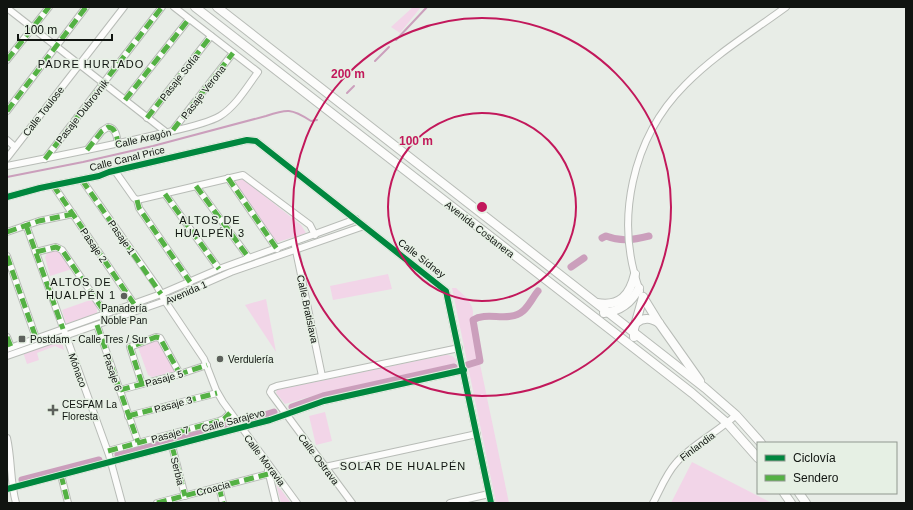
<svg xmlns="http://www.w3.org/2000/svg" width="913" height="510" font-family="Helvetica,sans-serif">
  <rect width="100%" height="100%" fill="#e8ede7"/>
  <g fill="#f2d5e8">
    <polygon points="413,7 421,7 400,33 391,27"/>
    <polygon points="243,179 301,225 306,233 275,243 234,182"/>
    <polygon points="57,250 61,253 72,269 50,276 45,257 47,253"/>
    <polygon points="388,274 392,289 333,300 330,286"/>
    <path d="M 452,288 L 456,288 C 466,297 478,307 471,321 L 509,503 L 496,503 Z"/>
    <polygon points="93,299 97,306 97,313 66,324 62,310"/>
    <polygon points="266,299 276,352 245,305"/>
    <polygon points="155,339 159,340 177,371 152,377 148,375 138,347"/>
    <polygon points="57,340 62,342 64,350 55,346 37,353 39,360 27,364 23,352"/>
    <path d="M 445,355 C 452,355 455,356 457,363 L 323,393 L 285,404 L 276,393 L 277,390 Z"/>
    <polygon points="325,412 332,441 316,445 309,416"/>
    <polygon points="692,462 772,503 671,503"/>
    <polygon points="276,483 291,503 281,503"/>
  </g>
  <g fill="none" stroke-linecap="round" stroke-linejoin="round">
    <g stroke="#cb9fbc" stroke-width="2">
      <polyline points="396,40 427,7"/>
      <polyline points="375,61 389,47"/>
      <polyline points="347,93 354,86"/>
      <path d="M 7,177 L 83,162 L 153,146 L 266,116 C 287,109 291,108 311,121 L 317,120"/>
    </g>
    <g stroke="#cb9fbc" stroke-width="7">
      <path d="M 602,238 L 606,236 C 621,242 633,240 649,236"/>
      <polyline points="571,267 584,258"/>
      <path d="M 467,365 L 480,361 L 473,320 C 487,311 509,323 523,311 C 529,306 533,297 538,291"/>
      <polyline points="292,407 323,396 454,367"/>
      <polyline points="246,421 274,412"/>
      <polyline points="118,455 229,426"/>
      <polyline points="22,480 99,460"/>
    </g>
    <defs>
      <g id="minor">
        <polyline points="7,8 166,132"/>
        <polyline points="7,60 49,7"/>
        <polyline points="125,100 189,19"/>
        <polyline points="7,111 86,7"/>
        <polyline points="147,118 211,36"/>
        <polyline points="173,130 233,53"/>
        <polyline points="7,140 15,147"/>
        <path d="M 87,150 L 102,131 L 108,127 C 116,128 117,137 118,144"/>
        <polyline points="7,158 124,7"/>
        <polyline points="45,159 162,7"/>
        <path d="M 7,166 C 58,156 109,146 159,134 C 176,130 205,125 220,116 C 236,106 247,87 258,72 L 174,7"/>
        <polyline points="115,171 134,198 137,200 139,208 190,282"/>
        <polyline points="228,178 277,249"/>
        <polyline points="82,180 158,288 165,301 204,359 216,390 223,402 297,503"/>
        <polyline points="53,185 134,304"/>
        <polyline points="196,186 249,258"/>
        <polyline points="165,194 219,269"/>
        <polyline points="7,197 40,188 99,176 109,172 247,140 256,141 446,291 491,503"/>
        <polyline points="137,200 243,175 310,225 315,235"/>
        <polyline points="26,225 109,455 122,503"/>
        <polyline points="7,232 39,221 73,214"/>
        <polyline points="295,246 322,376"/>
        <polyline points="36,252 56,247 62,250 106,314"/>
        <polyline points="7,256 36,338"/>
        <path d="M 640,291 C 614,221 632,138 685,85 C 714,55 752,32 786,7"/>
        <polyline points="97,325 138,442"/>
        <polyline points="7,337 11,347"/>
        <polyline points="7,349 161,294 219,269 356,219"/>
        <polyline points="7,356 165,301 231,272 364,226"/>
        <polyline points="142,384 130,347 156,337 160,338 180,374"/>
        <polyline points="120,390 180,374 207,365"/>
        <polyline points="128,416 217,393"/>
        <path d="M 7,438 C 12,460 10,482 16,503"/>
        <polyline points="172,446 185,496"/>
        <polyline points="108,451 219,421 224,419 230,413"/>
        <polyline points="325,467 477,434"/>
        <polyline points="268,470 276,503"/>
        <polyline points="61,475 68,503"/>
        <polyline points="219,487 223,503"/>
        <polyline points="7,489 270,420 324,401 464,370"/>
        <polyline points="157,503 268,474"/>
        <polyline points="352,503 272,395 270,392 272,388 277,386 459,348"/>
        <polyline points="450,503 489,494"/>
        <path d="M 653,503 C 660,490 666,474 676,463 C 691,445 718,432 736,415"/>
      </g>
      <g id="major">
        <polyline points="195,7 692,393 727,423 758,458"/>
        <polyline points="217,7 705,388 736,415 761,443"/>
        <polyline points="643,297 659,323 700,381"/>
        <path d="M 597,303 C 620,307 630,295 635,274"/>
        <path d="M 604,313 C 620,311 632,302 639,288"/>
        <path d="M 636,323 C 644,317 651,318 659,323"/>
        <polyline points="634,337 634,329 643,297"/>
        <polyline points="784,493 791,503"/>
        <polyline points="799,493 806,503"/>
      </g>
    </defs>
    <use href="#minor" stroke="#b8bcb7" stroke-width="8"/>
    <use href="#major" stroke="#b8bcb7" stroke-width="10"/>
    <use href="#minor" stroke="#fcfcfb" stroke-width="6"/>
    <use href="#major" stroke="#fcfcfb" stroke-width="8"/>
    <g stroke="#54b144" stroke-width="5" stroke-dasharray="10 5" stroke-linecap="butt">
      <polyline points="7,60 49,7"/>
      <polyline points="125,100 189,19"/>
      <polyline points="7,111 86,7"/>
      <polyline points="147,118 211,36"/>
      <polyline points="173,130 233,53"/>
      <path d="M 87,150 L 102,131 L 108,127 C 116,128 117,137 118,144"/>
      <polyline points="45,159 162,7"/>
      <polyline points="228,178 277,249"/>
      <polyline points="82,180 161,294"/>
      <polyline points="53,185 134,304"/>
      <polyline points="196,186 249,258"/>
      <polyline points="165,194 219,269"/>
      <polyline points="137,200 139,208 190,282"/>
      <polyline points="26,225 63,329"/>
      <polyline points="7,232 39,221 73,214"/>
      <polyline points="36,252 56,247 62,250 106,314"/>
      <polyline points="7,256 36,338"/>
      <polyline points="97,325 138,442"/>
      <polyline points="7,337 11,347"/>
      <polyline points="142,384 130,347 156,337 160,338 180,374"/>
      <polyline points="120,390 180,374 207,365"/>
      <polyline points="128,416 217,393"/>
      <polyline points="7,444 8,444"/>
      <polyline points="172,446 185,496"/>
      <polyline points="108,451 219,421 224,419 230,413"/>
      <polyline points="61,475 68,503"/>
      <polyline points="219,487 223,503"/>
      <polyline points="157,503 268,474"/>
    </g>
    <defs>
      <g id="cycleway">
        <polyline points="7,197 40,188 99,176 109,172 247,140 256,141 446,291 491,503"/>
        <polyline points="7,489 270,420 324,401 464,370"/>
      </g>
    </defs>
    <use href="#cycleway" stroke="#e6f0e4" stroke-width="8"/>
    <use href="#cycleway" stroke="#00873e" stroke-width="6"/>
  </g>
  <g fill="none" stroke="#c2185b" stroke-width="2">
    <circle cx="482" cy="207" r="94"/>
    <circle cx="482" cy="207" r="189"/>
  </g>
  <g fill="#5c605b" stroke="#e6f0e4" stroke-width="1.5">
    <circle cx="124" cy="296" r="4"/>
    <rect x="18" y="335" width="8" height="8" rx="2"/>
    <circle cx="220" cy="359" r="4"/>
    <path d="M51 404h4v4h4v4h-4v4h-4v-4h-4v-4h4z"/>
  </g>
  <g text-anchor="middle" stroke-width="3" stroke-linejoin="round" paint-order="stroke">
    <g font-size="10" fill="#101410" stroke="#e6f0e4">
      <text transform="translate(179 77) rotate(-52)" y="4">Pasaje Sofía</text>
      <text transform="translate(203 92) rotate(-52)" y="4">Pasaje Verona</text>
      <text transform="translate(43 111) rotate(-52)" y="4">Calle Toulose</text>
      <text transform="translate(82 111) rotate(-52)" y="4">Pasaje Dubrovnik</text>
      <text transform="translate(143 138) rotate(-13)" y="4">Calle Aragón</text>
      <text transform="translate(127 158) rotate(-14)" y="4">Calle Canal Price</text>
      <text transform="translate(480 229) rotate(38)" y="4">Avenida Costanera</text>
      <text transform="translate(122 237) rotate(55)" y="4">Pasaje 1</text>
      <text transform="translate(94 245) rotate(56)" y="4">Pasaje 2</text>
      <text transform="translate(422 258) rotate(38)" y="4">Calle Sídney</text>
      <text transform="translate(186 292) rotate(-24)" y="4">Avenida 1</text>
      <text transform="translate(308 309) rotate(78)" y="4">Calle Bratislava</text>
      <text transform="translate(78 370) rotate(70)" y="4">Mónaco</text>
      <text transform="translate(113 372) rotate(71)" y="4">Pasaje 6</text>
      <text transform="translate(164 378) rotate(-15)" y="4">Pasaje 5</text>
      <text transform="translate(173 404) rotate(-15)" y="4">Pasaje 3</text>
      <text transform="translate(233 420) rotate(-15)" y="4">Calle Sarajevo</text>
      <text transform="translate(170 434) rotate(-15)" y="4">Pasaje 7</text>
      <text transform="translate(697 446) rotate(-37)" y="4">Finlandia</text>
      <text transform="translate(319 459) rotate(53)" y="4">Calle Ostrava</text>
      <text transform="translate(265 460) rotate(53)" y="4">Calle Moravia</text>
      <text transform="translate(178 471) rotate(76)" y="4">Serbia</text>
      <text transform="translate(213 488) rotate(-15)" y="4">Croacia</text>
    </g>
    <g font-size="10" fill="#101410" stroke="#e6f0e4" text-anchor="start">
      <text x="124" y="312" text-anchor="middle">Panadería<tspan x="124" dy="12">Noble Pan</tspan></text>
      <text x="30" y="343">Postdam - Calle Tres / Sur</text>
      <text x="228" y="363">Verdulería</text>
      <text x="62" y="408">CESFAM La<tspan x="62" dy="12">Floresta</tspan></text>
    </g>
    <g font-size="11" letter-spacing="1" fill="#101410" stroke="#e6f0e4">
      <text x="91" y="68">PADRE HURTADO</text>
      <text x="210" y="224">ALTOS DE<tspan x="210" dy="13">HUALPÉN 3</tspan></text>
      <text x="81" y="286">ALTOS DE<tspan x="81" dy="13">HUALPÉN 1</tspan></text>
      <text x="403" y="470">SOLAR DE HUALPÉN</text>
    </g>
  </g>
  <circle cx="482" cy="207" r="6" fill="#c2185b" stroke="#e6f0e4" stroke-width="2"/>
  <g font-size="12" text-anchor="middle" font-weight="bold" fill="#c2185b" stroke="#e6f0e4" stroke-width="3" stroke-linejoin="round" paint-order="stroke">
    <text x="348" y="78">200 m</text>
    <text x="416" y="145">100 m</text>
  </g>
  <rect width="913" height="510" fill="none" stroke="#101410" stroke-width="16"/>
  <rect x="757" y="442" width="140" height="52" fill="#e6f0e4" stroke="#90988f"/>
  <rect x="765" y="455" width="20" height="6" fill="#00873e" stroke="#90988f"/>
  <text x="793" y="462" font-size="12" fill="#101410">Ciclovía</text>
  <rect x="765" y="475" width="20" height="6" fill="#54b144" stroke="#90988f"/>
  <text x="793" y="482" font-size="12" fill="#101410">Sendero</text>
  <path d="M18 34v6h94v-6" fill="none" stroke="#101410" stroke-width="2"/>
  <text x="24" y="34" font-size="12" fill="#101410" stroke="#e6f0e4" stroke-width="3" paint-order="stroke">100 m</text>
</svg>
